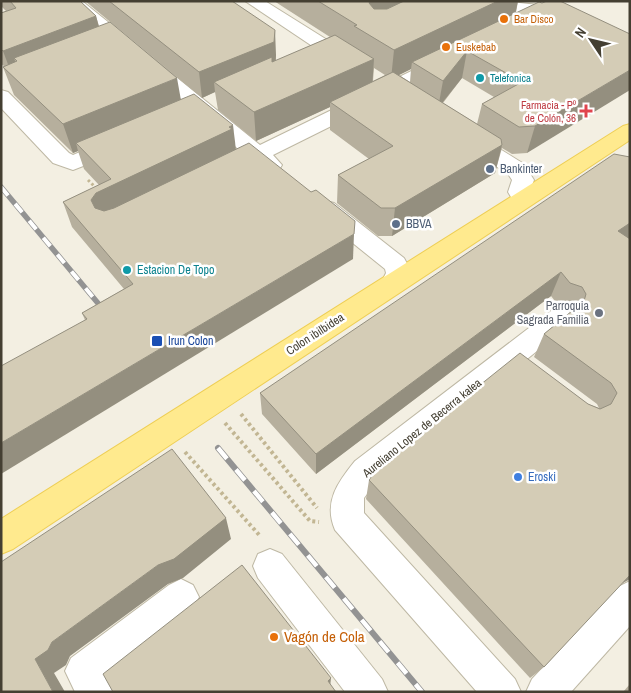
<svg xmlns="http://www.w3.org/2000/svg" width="631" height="693" font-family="'Archivo Narrow',sans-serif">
  <rect width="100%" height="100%" fill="#f3efe2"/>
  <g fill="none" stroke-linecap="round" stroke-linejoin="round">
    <defs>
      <g id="minor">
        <path d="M 63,1 L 82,1 L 260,145 L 436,59 L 450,59 L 452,63 L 450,67 L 273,155 L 282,165 L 279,170 C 269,173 264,170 256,164 L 236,174 L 228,176 L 220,174 L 217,169 L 220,164 L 243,153 Z"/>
        <polygon points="245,1 265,1 356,58 358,62 356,66 342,66"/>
        <polygon points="439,1 501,1 548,6 554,7 557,11 554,15 548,16 447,6"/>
        <polygon points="1,90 8,92 69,153 73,155 108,140 116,138 124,140 127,145 124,150 73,170 53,163 1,108"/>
        <polygon points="467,132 474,133 524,164 534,180 527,197 519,200 511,197 508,192 512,180 508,174 460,143 456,138 460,133"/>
        <polygon points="326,201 334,203 404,258 412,273 403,290 394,292 385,290 381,283 386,273 385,269 318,215 314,209 318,203"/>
        <path d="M 560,308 L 569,311 L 573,318 L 569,325 L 377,481 L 364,498 L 364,513 L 515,679 L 521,692 L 477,692 L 335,530 C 323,502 338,482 355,461 L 551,311 Z"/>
        <polygon points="270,549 282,554 382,679 388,692 345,692 258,578 253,566 258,554"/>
        <polygon points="181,579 193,585 199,597 193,609 108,676 115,692 75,692 65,671 71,658 169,585"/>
        <polygon points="630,581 630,626 571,692 526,692 532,679 618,587"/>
      </g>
      <polygon id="major" points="630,124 630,140 13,549 1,554 1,519 623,126"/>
    </defs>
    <use href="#minor" stroke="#beb8a4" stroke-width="2"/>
    <use href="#major" stroke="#eece54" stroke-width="2"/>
    <polyline stroke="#c2b693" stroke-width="3" stroke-dasharray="2.5 2.5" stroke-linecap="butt" points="88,180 98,190"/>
    <g stroke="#c2b693" stroke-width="4" stroke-dasharray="3 3" stroke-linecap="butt">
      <polyline points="241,414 317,508"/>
      <polyline points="225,423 310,521 319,522"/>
      <polyline points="185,452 261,537"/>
    </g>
    <use href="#minor" fill="#fff" fill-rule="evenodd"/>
    <use href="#major" fill="#ffea8e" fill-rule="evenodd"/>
    <defs>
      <polyline id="rail-far1" points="1,187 107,314"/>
      <polyline id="rail" points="218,448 422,692"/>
    </defs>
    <use href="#rail-far1" stroke="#939393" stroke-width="5.5"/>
    <use href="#rail" stroke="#939393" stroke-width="6"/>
    <use href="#rail-far1" stroke="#fff" stroke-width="4" stroke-dasharray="11" stroke-linecap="butt"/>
    <use href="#rail" stroke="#fff" stroke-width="4.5" stroke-dasharray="14" stroke-linecap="butt"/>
  </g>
  <g fill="#b6af9d" fill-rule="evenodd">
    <polygon points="1,1 80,1 96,16 99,26 181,99 353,259 85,320 82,313 124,289 72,227 63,202 99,185 84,169 78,151 73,153 14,95 3,67 4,66 1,64 1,13 6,11 1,6"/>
    <path d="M 85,1 L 232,1 L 276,55 L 276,61 L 330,37 L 274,1 L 518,1 L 516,13 L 542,3 L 630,34 L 527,153 L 512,154 L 502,148 L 495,173 L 392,236 L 378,236 L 337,203 L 338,175 L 369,159 L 330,130 L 330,107 L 256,141 L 218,110 L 215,92 L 202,98 ZM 374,68 L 385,75 L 373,81 ZM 411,69 L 410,82 L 399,75 ZM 462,78 L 494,97 L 482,104 L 477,124 L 443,103 Z"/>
    <polygon points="630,157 630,238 629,238 630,239 630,579 622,583 544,667 530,678 366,499 369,480 588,404 599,408 597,404 534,357 544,334 571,312 571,310 559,306 551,296 316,474 262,414 260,393"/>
    <polygon points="630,684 630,692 623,692"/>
  </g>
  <g fill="#948f7f">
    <polygon points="370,1 411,1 367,31 369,3"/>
    <polygon points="498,1 518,1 514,19 412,62 411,69 391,79 394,50"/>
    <polygon points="96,16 102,39 17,61 14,58 19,72 12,75 3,51"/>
    <polygon points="275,30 276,55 275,67 214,82 215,92 202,98 199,72"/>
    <polygon points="467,51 462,78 438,108 443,81"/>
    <polygon points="374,59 372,88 330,102 330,107 256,141 254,112"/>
    <polygon points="630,70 630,90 527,153 535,126"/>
    <polygon points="177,78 182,106 76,143 78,151 73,153 63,124"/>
    <polygon points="233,125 236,150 99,225 91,200 96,193"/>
    <polygon points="502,145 495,173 392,236 395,208"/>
    <polygon points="630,223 630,238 607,256 618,231"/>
    <polygon points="354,234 353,259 1,474 1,443"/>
    <polygon points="561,272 551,296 316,474 316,454"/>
    <polygon points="226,518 231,539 183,578 168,584 70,656 66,665 54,673 65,692 53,692 35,659 52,642 158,565"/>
    <polygon points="630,574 630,579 617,586"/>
    <polygon points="331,678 330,687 328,681"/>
  </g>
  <g fill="#d4ccb6" stroke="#948f7f">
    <polygon points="10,1 80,1 96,16 3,51 1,49 1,13 16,8"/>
    <polygon points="109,1 232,1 275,30 274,42 199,72"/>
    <polygon points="318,1 370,1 369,3 374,9 387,9 404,1 498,1 394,50 354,26 357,25"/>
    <polygon points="547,1 560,1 630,34 630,70 535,126 519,127 482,104 522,82 467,51 443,81 412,62 539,2 542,3"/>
    <polygon points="110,22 177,78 63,124 3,67 17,61 14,58"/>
    <polygon points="335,35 374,59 254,112 214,82 272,57 272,62"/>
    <polygon points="393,72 501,139 502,145 395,208 381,208 338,175 393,146 330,102"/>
    <polygon points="194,94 233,125 229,127 232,129 96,193 91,200 95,208 104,211 114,208 249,143 311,192 316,190 355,221 354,234 1,443 1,366 87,319 82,313 133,284 63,202 111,179 76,143"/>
    <polygon points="614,154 630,157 630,223 618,231 630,239 630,575 544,667 369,480 380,465 520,353 588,404 600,409 611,404 617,393 611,383 544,334 584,301 586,294 582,287 570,283 561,272 316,454 260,393"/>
    <polygon points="172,449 226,518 174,559 158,565 52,642 48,650 35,659 53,692 1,692 1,562"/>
    <polygon points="242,565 331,678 328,681 336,692 113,692 103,674"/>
  </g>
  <g fill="#e8710a" stroke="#fff" stroke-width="2">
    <circle cx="504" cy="19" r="5"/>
    <circle cx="446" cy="47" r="5"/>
    <circle cx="274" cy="637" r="5"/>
  </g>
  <g fill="#0f9aa8" stroke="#fff" stroke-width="2">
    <circle cx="480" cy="78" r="5"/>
    <circle cx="127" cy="270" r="5"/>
  </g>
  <path fill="#e0444e" stroke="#fff" stroke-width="2" d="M583.5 103.5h5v5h5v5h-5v5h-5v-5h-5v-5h5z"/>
  <g fill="#5c6f8a" stroke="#fff" stroke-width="2">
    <circle cx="490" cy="169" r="5"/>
    <circle cx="396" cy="224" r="5"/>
  </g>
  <circle fill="#6b7280" stroke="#fff" stroke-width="2" cx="599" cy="313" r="5"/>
  <rect fill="#1a4fb4" stroke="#fff" stroke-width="2" x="151" y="335" width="12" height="12" rx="2.5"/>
  <circle fill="#3f7fe0" stroke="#fff" stroke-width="2" cx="518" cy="477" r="5"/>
  <g text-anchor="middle" stroke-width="5" stroke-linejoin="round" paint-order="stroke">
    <g font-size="11" fill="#c56008" stroke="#fff" text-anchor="start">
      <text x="514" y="23">Bar Disco</text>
      <text x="456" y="51">Euskebab</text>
    </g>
    <g font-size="11" fill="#0d838f" stroke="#fff" text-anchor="start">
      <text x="490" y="82">Telefonica</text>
    </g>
    <g font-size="11" fill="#be3a42" stroke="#fff" text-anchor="end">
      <text x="576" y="109">Farmacia - Pº<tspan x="576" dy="13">de Colón, 36</tspan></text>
    </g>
    <g font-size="12" fill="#4e5e75" stroke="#fff" text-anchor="start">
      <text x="500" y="173">Bankinter</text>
      <text x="406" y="228">BBVA</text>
    </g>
    <g font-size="12" fill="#0d838f" stroke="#fff" text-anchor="start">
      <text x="137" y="274">Estacion De Topo</text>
    </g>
    <g font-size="12" fill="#5b616d" stroke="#fff" text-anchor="end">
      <text x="589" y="310">Parroquia<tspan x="589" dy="14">Sagrada Familia</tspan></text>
    </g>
    <g font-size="12" fill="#443f32" stroke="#fff">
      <text transform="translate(315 334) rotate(-33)" y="4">Colon ibilbidea</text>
      <text transform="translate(422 428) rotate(-39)" y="4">Aureliano Lopez de Becerra kalea</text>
    </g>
    <g font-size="12" fill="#164399" stroke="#fff" text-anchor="start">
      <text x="168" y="345">Irun Colon</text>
    </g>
    <g font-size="12" fill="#366cbe" stroke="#fff" text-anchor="start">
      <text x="528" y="481">Eroski</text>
    </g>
    <g font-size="15" fill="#c56008" stroke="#fff" text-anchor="start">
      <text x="284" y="642">Vagón de Cola</text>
    </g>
  </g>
  <rect width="631" height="693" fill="none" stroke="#443f32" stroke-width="5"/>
  <g transform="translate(591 40) rotate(305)" stroke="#ffffff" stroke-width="4" paint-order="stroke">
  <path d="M0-4L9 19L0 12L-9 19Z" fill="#443f32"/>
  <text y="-8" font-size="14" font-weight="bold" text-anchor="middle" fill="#443f32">N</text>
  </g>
</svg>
